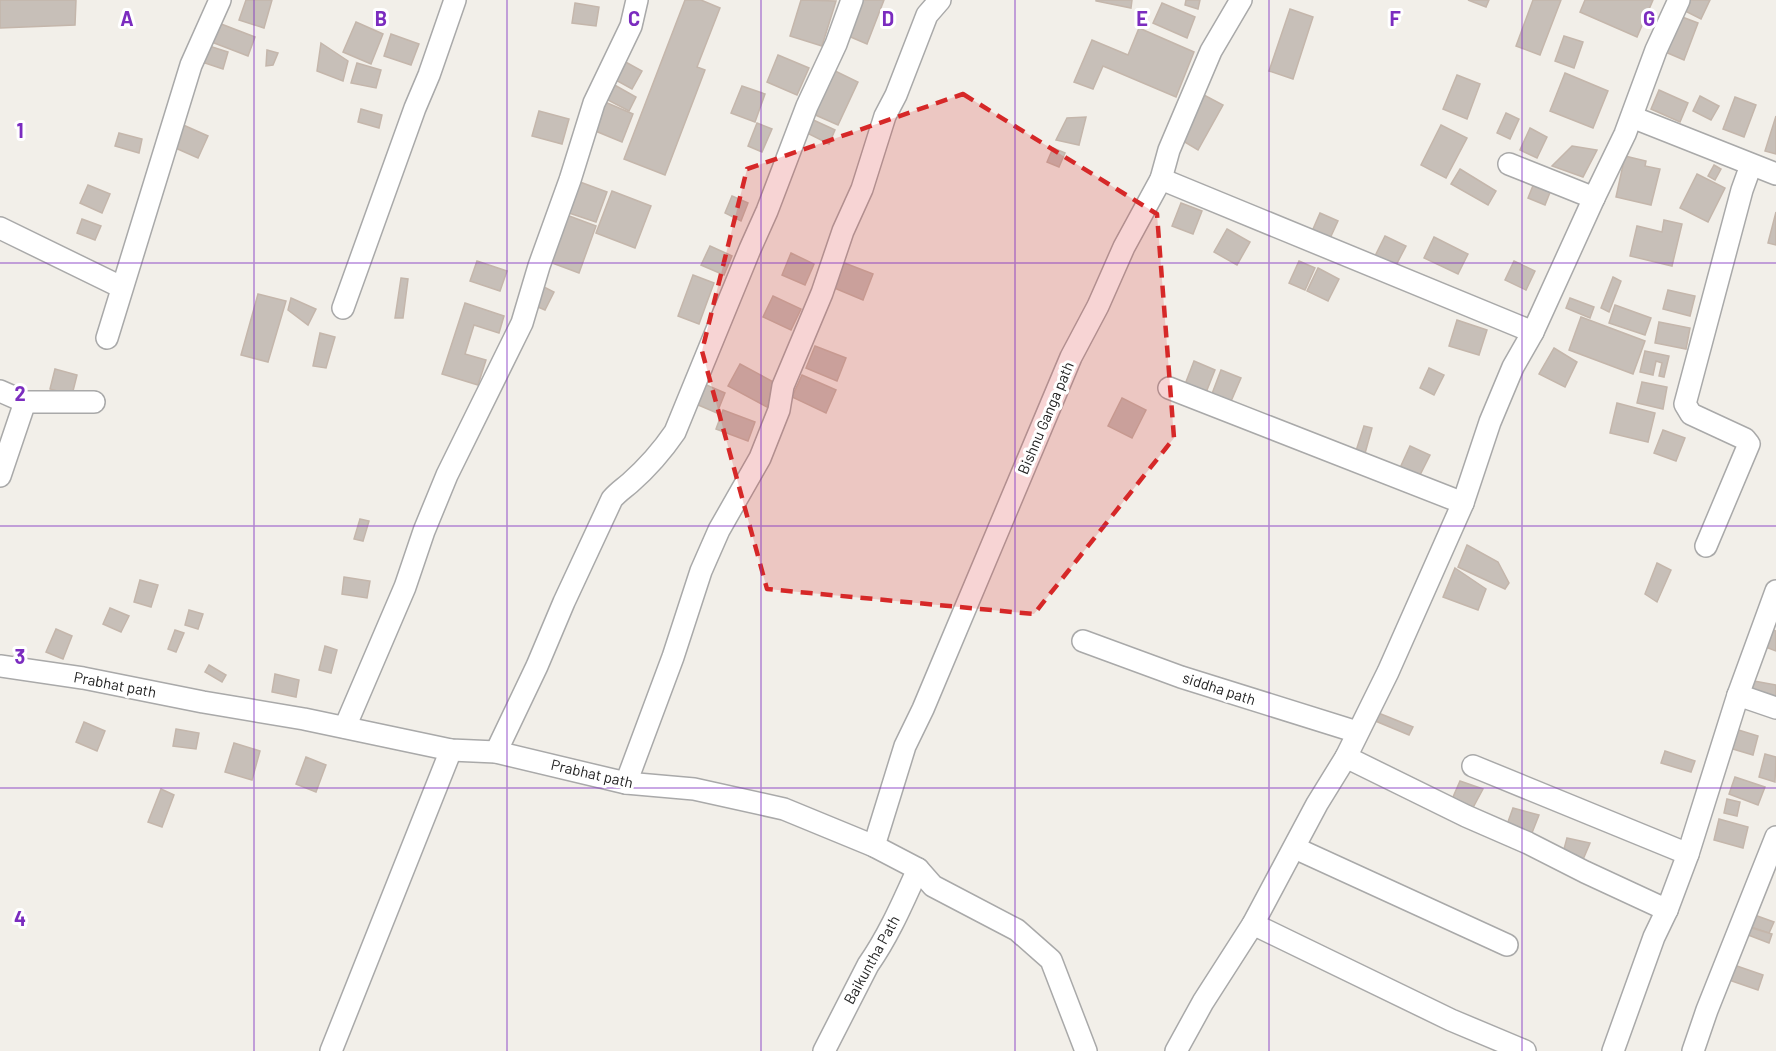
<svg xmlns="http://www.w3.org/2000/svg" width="1776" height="1051" font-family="Barlow,sans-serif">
  <rect width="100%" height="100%" fill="#f2efe9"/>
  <g fill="#c7bfb8" stroke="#c4b6ab" stroke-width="1.5">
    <polygon points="0,0 76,0 75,25 0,28"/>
    <polygon points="246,0 272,0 264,28 239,20"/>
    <polygon points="685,0 701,0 720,8 697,67 705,70 665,175 624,159"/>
    <polygon points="801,0 836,1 822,46 790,36"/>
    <polygon points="860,0 884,0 867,44 846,35"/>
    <polygon points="1096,0 1132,0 1131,8 1096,1"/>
    <polygon points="1186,0 1200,0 1198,9 1185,5"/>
    <polygon points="1468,0 1489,0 1486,7"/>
    <polygon points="1533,0 1561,0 1540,55 1516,46"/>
    <polygon points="1585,0 1653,0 1637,37 1580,12"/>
    <polygon points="1691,0 1710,0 1701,19 1685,11"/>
    <polygon points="575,3 599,7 596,26 572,23"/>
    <polygon points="1162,3 1195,17 1187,38 1153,23"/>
    <polygon points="1290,9 1313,17 1293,79 1269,71"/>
    <polygon points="1677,15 1698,23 1684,60 1663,51"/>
    <polygon points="216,22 255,37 248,56 209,41"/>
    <polygon points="356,22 383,34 371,64 343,52"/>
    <polygon points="1139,28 1194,52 1176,97 1103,66 1093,89 1074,82 1092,40 1128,55"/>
    <polygon points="391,34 419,44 411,65 384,56"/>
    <polygon points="1564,36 1583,42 1574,68 1555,61"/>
    <polygon points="321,43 348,61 343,81 317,71"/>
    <polygon points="206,45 228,52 223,69 202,62"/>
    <polygon points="267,50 278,53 273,65 266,66"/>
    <polygon points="778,55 809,68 797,95 767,82"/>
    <polygon points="622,60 642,71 632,89 612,78"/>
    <polygon points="357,63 381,70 376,88 351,83"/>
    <polygon points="831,69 858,82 838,125 811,113"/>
    <polygon points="1565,73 1608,91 1593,128 1550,111"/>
    <polygon points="1457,75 1480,84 1467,119 1443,109"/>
    <polygon points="611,83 636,97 629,111 604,98"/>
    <polygon points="742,86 765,94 755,122 731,113"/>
    <polygon points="1659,90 1688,103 1680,122 1651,109"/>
    <polygon points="1202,94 1223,105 1198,150 1178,138"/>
    <polygon points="1700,96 1719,106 1711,120 1693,111"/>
    <polygon points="1735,97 1756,105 1744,137 1723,129"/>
    <polygon points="605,102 633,114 622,142 593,130"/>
    <polygon points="361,109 382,115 379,128 358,122"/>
    <polygon points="539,111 569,119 562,144 532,136"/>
    <polygon points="1506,113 1519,119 1510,139 1497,133"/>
    <polygon points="1776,116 1776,154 1765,151"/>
    <polygon points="1086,117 1079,145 1056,140 1067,118"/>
    <polygon points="809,118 835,130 829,144 803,131"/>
    <polygon points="757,123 772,129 762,152 748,146"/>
    <polygon points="181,124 208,136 198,158 171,146"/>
    <polygon points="1441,125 1467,138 1446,178 1421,165"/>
    <polygon points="1530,128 1547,137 1537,158 1520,150"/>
    <polygon points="119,133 142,139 139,153 115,146"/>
    <polygon points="1572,146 1597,150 1583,177 1552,166"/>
    <polygon points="1053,148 1065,153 1059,167 1047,162"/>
    <polygon points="1625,156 1646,161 1645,166 1660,169 1651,205 1616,197"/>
    <polygon points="1714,165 1721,169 1715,180 1708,176"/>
    <polygon points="1460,169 1496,191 1488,205 1451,184"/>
    <polygon points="1697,174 1725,188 1708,222 1680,208"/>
    <polygon points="580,182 607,192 596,222 569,213"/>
    <polygon points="1534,183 1551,190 1545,205 1528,198"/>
    <polygon points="88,185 110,194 102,213 80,203"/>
    <polygon points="612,191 651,206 635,248 596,233"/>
    <polygon points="732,196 748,203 741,221 725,213"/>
    <polygon points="1181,203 1202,211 1193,234 1172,226"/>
    <polygon points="1776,212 1776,245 1768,243"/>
    <polygon points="1320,213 1338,221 1327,245 1310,236"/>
    <polygon points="564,214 596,226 579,273 547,261"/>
    <polygon points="82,219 101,226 95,240 77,233"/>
    <polygon points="1664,220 1682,224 1672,266 1630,256 1637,226 1662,232"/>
    <polygon points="1227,229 1250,242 1237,265 1214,252"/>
    <polygon points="1385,236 1406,246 1392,273 1372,262"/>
    <polygon points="1434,237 1468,254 1458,274 1424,258"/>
    <polygon points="710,246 732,256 724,275 701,265"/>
    <polygon points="791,253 814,264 805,285 782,275"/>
    <polygon points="477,261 507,271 500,291 470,281"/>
    <polygon points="1299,261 1315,268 1305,290 1289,283"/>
    <polygon points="1514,261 1535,271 1526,290 1505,280"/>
    <polygon points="842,262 873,274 863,300 832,287"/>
    <polygon points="1318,268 1339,279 1328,301 1307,291"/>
    <polygon points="693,275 714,283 699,324 678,316"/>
    <polygon points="1613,277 1621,281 1609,312 1601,308"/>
    <polygon points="401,278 408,279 403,318 395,318"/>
    <polygon points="540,285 554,292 545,310 531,304"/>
    <polygon points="1668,290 1695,296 1690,316 1663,309"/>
    <polygon points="258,294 286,301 268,362 241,355"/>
    <polygon points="773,296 801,309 791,330 763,317"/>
    <polygon points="291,298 316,309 308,325 288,310"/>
    <polygon points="1570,298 1594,307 1590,318 1566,308"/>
    <polygon points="465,303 504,316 499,333 474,325 465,354 486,360 478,385 442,374"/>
    <polygon points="1615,305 1651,318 1645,335 1609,323"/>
    <polygon points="1581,317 1645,341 1633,374 1569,350"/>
    <polygon points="1457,320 1487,330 1479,355 1449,346"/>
    <polygon points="1659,322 1690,328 1686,349 1655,343"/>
    <polygon points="320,333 335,337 326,368 313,366"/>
    <polygon points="815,346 846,358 837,381 806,368"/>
    <polygon points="1554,348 1577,362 1565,387 1539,374"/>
    <polygon points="1645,351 1669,356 1664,377 1659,376 1662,363 1656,361 1653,375 1640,372"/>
    <polygon points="1194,361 1215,370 1205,395 1184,387"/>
    <polygon points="740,364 779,385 767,407 728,386"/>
    <polygon points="1429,368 1444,375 1434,395 1420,388"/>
    <polygon points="55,369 77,375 72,395 50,389"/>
    <polygon points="1221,370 1241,378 1229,406 1210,399"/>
    <polygon points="802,375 836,390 826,413 792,397"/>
    <polygon points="1642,382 1667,387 1663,409 1637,403"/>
    <polygon points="704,384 725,393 717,413 696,404"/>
    <polygon points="1122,398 1146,410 1132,438 1108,426"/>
    <polygon points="1617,403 1655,413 1648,442 1610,433"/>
    <polygon points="723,410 755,422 748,441 716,429"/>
    <polygon points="1364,426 1372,428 1364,457 1355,454"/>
    <polygon points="1663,430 1685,438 1676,461 1654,453"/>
    <polygon points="1410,446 1430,455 1419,477 1400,468"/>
    <polygon points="360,519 369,521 363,541 354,539"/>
    <polygon points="1467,545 1498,562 1509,583 1505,589 1458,567"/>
    <polygon points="1657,563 1671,570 1657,602 1645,594"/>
    <polygon points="1455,568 1486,589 1478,610 1443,597"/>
    <polygon points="344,577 370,581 367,598 342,594"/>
    <polygon points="140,580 158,585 151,607 134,602"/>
    <polygon points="110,608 129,616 121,632 103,624"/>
    <polygon points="189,610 203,614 198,629 185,625"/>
    <polygon points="56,629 72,636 63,659 46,652"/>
    <polygon points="1770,629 1776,631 1776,651 1763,646"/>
    <polygon points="175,630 184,633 176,652 168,649"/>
    <polygon points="325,646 337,650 331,673 319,670"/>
    <polygon points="209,665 226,675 222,682 205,672"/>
    <polygon points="275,674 299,680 296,697 272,692"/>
    <polygon points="1754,681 1776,685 1776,698 1752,693"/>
    <polygon points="1376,712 1413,727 1409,735 1373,720"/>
    <polygon points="84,722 105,731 97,751 76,742"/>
    <polygon points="1732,728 1758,736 1753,755 1726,747"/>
    <polygon points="176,729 199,733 196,749 173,746"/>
    <polygon points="234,743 260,751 252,780 225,772"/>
    <polygon points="1665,751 1695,761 1691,772 1661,763"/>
    <polygon points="1765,754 1776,757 1775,782 1759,777"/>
    <polygon points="306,757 326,765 316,792 296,784"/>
    <polygon points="1735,777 1765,787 1758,805 1729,794"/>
    <polygon points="1460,781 1483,789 1469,815 1450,804"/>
    <polygon points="161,789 174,795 162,827 148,822"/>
    <polygon points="1727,799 1740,802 1737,816 1724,813"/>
    <polygon points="1513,808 1539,815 1528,843 1504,833"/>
    <polygon points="1719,819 1748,827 1743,848 1714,840"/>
    <polygon points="1567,838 1590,843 1579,869 1561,860"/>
    <polygon points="1749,913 1774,922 1769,933 1745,925"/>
    <polygon points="1745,926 1772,934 1769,943 1743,933"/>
    <polygon points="1734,965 1763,975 1758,990 1729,980"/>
  </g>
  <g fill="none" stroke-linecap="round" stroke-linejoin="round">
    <defs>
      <g id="minor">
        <polyline points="1632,117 1776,174"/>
        <polyline points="1509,164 1594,198"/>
        <polyline points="1161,179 1533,332"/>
        <polyline points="0,228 121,287"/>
        <polyline points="343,308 415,108 429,75 455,0"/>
        <polyline points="107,338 191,65 220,0"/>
        <polyline points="1169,388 1463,503"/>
        <polyline points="0,391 25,402 94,402"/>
        <polyline points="0,476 25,402"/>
        <polyline points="1706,546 1749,444 1745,439 1691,414 1685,404 1742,190 1751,165"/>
        <polyline points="1083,641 1181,677 1357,732"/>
        <polyline points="0,666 83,678 203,702 304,719 451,750 496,752 626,783 694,789 784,809 874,846 918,869 933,886 1017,930 1051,960 1086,1051"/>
        <polyline points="1738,695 1776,708"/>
        <polyline points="345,727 405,587 424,531 447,475 522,323 539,266 570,180 594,103 631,26 637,0"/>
        <path d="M 496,752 L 537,666 L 564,602 L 612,499 C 618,492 623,489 630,483 C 647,468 662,451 675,432 L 750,249 L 767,211 L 807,106 L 836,44 L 852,0"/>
        <polyline points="1346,757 1466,816 1528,843 1585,872 1667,910"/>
        <polyline points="1473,766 1688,854"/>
        <polyline points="626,783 673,657 701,571 719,530 760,458 779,410 783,386 822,293 843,231 862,189 885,116 896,95 927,15 940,0"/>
        <polyline points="874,846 905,746 923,709 1071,357 1098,306 1124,247 1161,179 1169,150 1211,51 1241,0"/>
        <polyline points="1295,848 1507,945"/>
        <polyline points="1253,924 1451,1020 1525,1051"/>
        <polyline points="331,1051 451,750"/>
        <path d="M 824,1051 L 868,965 C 889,935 903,902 918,869"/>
        <polyline points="1176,1051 1203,1002 1253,924 1317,804 1346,757 1388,672 1463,503 1490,422 1513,367 1533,332 1594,198 1625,134 1656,50 1679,0"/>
        <polyline points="1613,1051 1654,937 1667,910 1688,854 1738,695 1776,591"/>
        <polyline points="1693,1051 1707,1010 1776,837"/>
      </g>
    </defs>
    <use href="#minor" stroke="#a9a9a9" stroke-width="24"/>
    <use href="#minor" stroke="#fff" stroke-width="21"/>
  </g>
  <path fill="#d62828" fill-opacity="0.2" stroke="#d62828" stroke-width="4.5" stroke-dasharray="12 8" stroke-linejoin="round" d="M 963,94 L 1157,214 L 1174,438 L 1034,614 L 767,589 L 702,351 L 747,169 Z"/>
  <path fill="none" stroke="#7b2cbf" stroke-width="1.5" stroke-opacity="0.55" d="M 254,0 L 254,1051M 507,0 L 507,1051M 761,0 L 761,1051M 1015,0 L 1015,1051M 1269,0 L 1269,1051M 1522,0 L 1522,1051M 0,263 L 1776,263M 0,526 L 1776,526M 0,788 L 1776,788"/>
  <g text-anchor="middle" stroke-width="6" stroke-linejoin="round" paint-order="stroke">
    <g font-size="15" fill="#222" stroke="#fff">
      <text transform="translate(1046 418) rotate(-67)" y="5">Bishnu Ganga path</text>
      <text transform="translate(115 685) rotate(11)" y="5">Prabhat path</text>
      <text transform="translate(1219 689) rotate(18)" y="5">siddha path</text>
      <text transform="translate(592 774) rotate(13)" y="5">Prabhat path</text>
      <text transform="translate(872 960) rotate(-61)" y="5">Baikuntha Path</text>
    </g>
  </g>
  <g font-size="20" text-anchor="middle" font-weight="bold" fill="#7b2cbf" stroke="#fff" stroke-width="6" stroke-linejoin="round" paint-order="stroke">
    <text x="127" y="26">A</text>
    <text x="381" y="26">B</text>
    <text x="634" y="26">C</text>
    <text x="888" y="26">D</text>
    <text x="1142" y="26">E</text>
    <text x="1395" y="26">F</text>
    <text x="1649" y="26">G</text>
    <text x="20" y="138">1</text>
    <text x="20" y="401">2</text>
    <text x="20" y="664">3</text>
    <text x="20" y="926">4</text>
  </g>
</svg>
